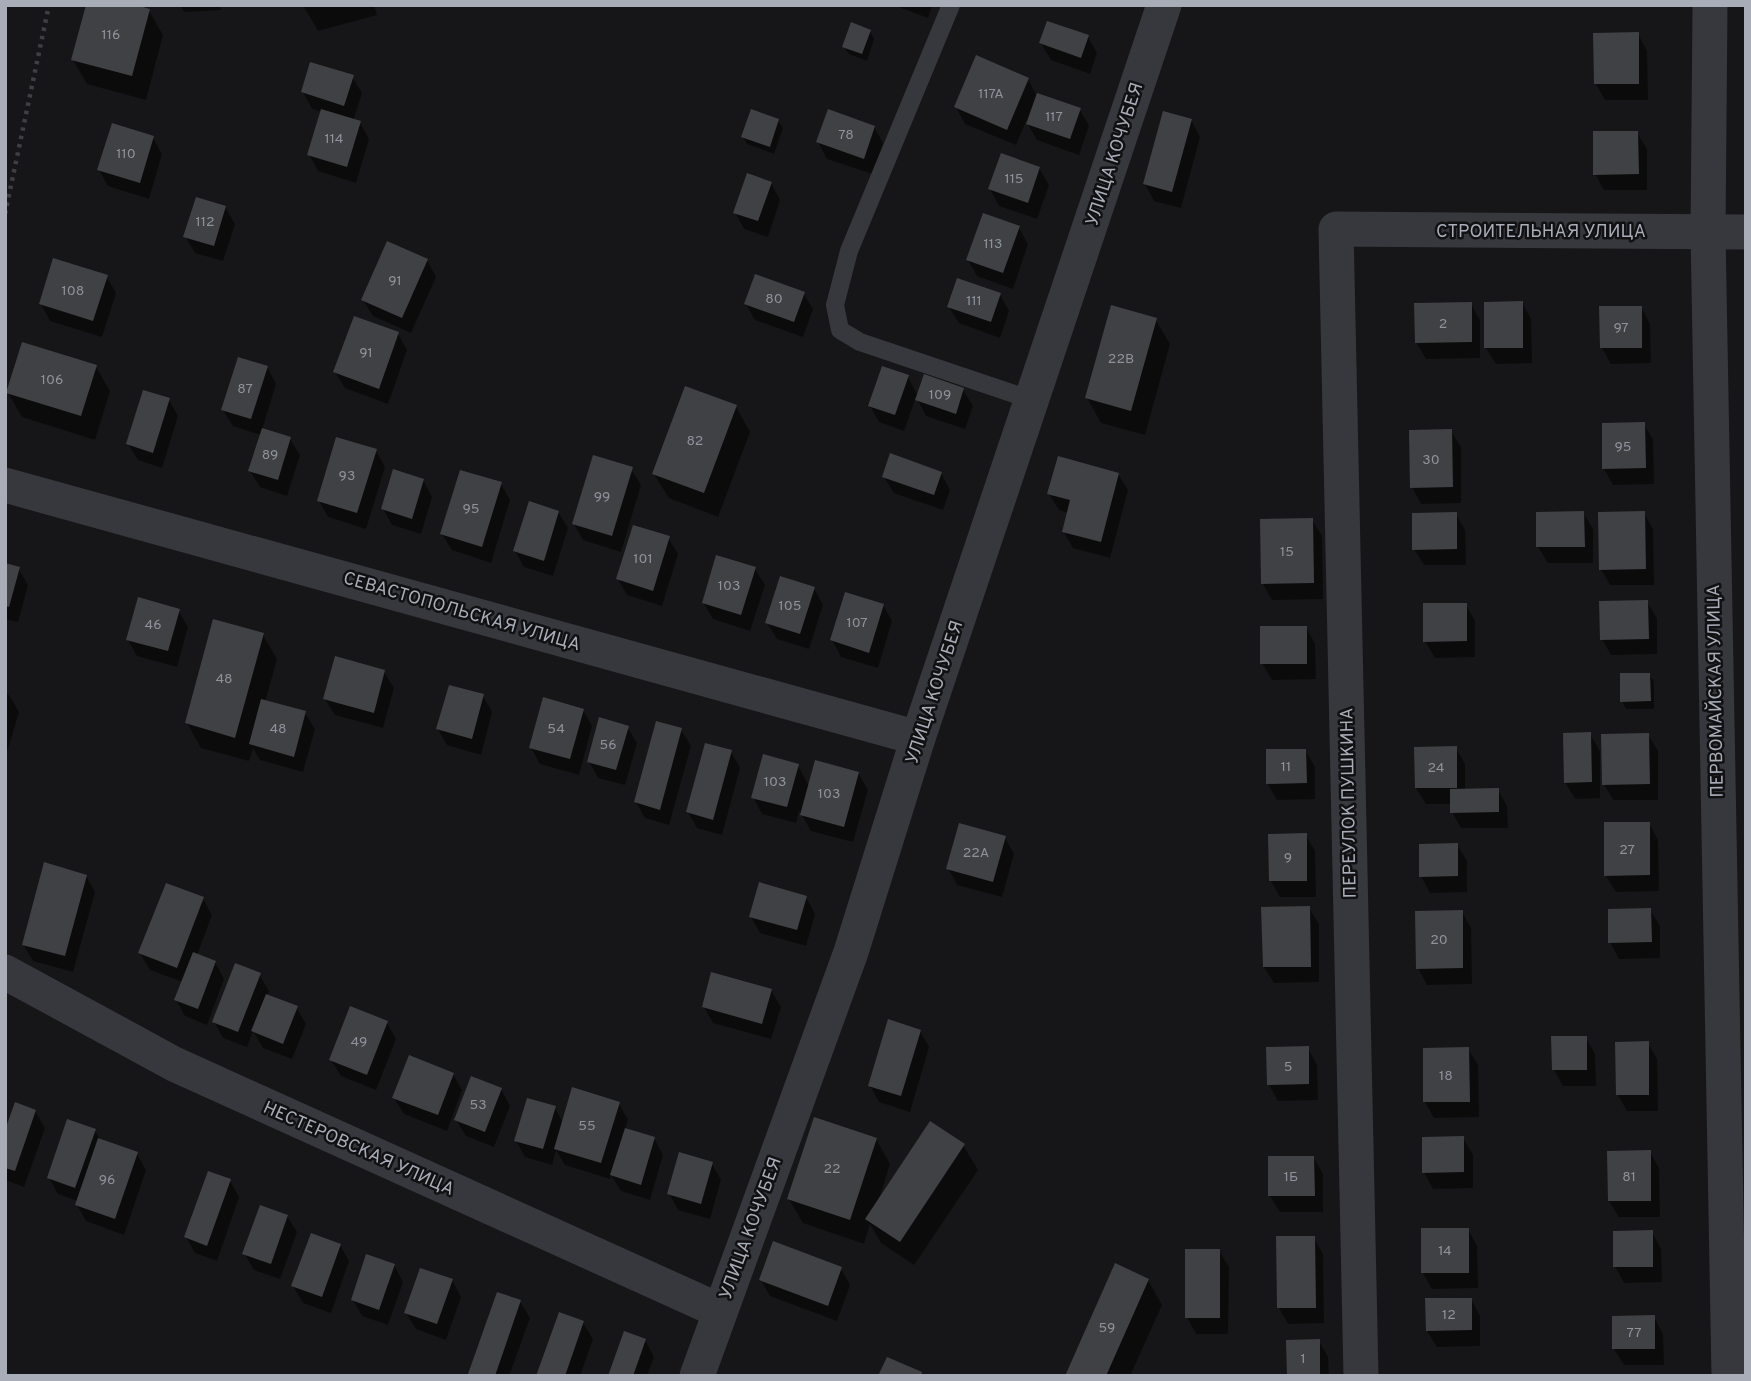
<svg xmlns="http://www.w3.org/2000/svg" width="1751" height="1381" font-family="Overpass,sans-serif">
  <rect width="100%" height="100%" fill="#161618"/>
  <g fill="#0007">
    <polygon points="180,5 220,5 221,10 184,12"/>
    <polygon points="303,5 374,5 377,15 318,31"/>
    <polygon points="893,5 932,5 928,18"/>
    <polygon points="149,11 163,35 146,100 87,84 73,60"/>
    <polygon points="870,31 874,39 867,61 849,54 844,47"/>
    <polygon points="1638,34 1647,51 1648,100 1605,100 1596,84"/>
    <polygon points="1088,37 1097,53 1090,74 1051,60 1041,43"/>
    <polygon points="352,77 362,93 353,121 360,123 369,139 356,183 318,171 309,154 322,112 312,109 303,92"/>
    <polygon points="1028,79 1036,94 1080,110 1089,126 1079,155 1037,140 1026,121 1016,145 965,124 956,107"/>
    <polygon points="1191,120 1200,137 1181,208 1154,201 1145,184"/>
    <polygon points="778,121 783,128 774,154 747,144 743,137"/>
    <polygon points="874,127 883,143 873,174 827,159 818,142"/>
    <polygon points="1637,133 1647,149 1647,190 1604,190 1595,174"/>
    <polygon points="153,138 162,154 149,199 108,186 99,170"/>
    <polygon points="1039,168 1049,185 1037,219 999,206 990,189"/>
    <polygon points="771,183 780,200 768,237 744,229 735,212"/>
    <polygon points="225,207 235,224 223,261 195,253 185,236"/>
    <polygon points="1019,228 1028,244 1013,289 977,276 968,260"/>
    <polygon points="427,260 436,277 411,333 373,316 363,300"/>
    <polygon points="106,276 116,293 102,337 50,321 41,304"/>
    <polygon points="803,293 813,309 803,337 755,320 746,304"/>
    <polygon points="1000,295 1009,311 1000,338 959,323 949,307"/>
    <polygon points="1522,303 1531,319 1532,363 1496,364 1486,348"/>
    <polygon points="1471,304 1480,320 1480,358 1426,359 1416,342"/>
    <polygon points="1641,307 1650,324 1651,363 1611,364 1602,348"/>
    <polygon points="1155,319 1170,344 1145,435 1101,423 1087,398"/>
    <polygon points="398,334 407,350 388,404 345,388 335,372"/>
    <polygon points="96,367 110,391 95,440 22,417 8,393"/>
    <polygon points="267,367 276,384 262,430 290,439 300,455 287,496 260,487 250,471 261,435 233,426 223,410"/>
    <polygon points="908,377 918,396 963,390 973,406 965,429 926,416 916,397 904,431 879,422 870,406"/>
    <polygon points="169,400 178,416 162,468 138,460 128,444"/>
    <polygon points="736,407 750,432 718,517 669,498 654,474"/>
    <polygon points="1644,424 1653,440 1654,484 1613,485 1604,469"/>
    <polygon points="1451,431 1461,447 1461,503 1421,504 1412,487"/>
    <polygon points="376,451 385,467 366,529 328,517 319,501"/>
    <polygon points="631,469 641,485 621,552 583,540 574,524"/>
    <polygon points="941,473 950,490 943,510 894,493 884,477"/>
    <polygon points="1118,474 1128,490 1110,558 1073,548 1063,531 1068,513 1059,510 1049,494"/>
    <polygon points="423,480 432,497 421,534 392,525 383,509"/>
    <polygon points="501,484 510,500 491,563 452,550 442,534"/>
    <polygon points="558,512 568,528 553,576 524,567 515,551"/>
    <polygon points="1583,513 1593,529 1593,563 1548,563 1538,547"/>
    <polygon points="1644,513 1653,529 1654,585 1610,585 1601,569"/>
    <polygon points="1456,514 1465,530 1466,565 1424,565 1414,549"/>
    <polygon points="1312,520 1322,536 1323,599 1272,600 1263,584"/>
    <polygon points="668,538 678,554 662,606 627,595 618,579"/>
    <polygon points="5,565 18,568 28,585 18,622 5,619"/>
    <polygon points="755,569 765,585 750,631 713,619 703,602"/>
    <polygon points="814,588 823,605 809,649 777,639 767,623"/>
    <polygon points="1647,602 1657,618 1657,654 1611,655 1602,639"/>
    <polygon points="883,605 892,621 878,668 841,657 832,640"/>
    <polygon points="1466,605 1475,621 1475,657 1435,658 1425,641"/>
    <polygon points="178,610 188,627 177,667 137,656 128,640"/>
    <polygon points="1306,627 1315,644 1316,679 1272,680 1262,663"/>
    <polygon points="263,635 277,659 265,702 305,713 315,729 303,772 260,760 253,748 249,761 201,748 187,723"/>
    <polygon points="384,672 394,688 383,728 335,715 325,699"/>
    <polygon points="1649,674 1654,682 1654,709 1626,709 1622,701"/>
    <polygon points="5,694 9,695 19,712 7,752 5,752"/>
    <polygon points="483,696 492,712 481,755 447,745 438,729"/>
    <polygon points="583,710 592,726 579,775 540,764 531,748"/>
    <polygon points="627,727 637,743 625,785 598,778 589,761"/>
    <polygon points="681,730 691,746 669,825 645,818 636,802"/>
    <polygon points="1590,734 1600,751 1600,798 1575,799 1565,782"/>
    <polygon points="1648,735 1658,751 1658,800 1613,800 1604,784"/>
    <polygon points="1456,748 1465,764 1465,791 1498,790 1507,806 1508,828 1461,828 1452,812 1452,804 1426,804 1416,788"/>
    <polygon points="1305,750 1315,767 1315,799 1277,800 1268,784"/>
    <polygon points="731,752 740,768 722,835 697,828 688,812"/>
    <polygon points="798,766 809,786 858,773 868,790 853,842 811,831 799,810 796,823 762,814 753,797"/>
    <polygon points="1649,823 1658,840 1659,891 1616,892 1606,876"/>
    <polygon points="1306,835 1315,851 1316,897 1280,897 1271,881"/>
    <polygon points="1005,838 1014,854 1002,897 957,885 948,868"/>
    <polygon points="1457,845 1467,861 1467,892 1430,893 1421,876"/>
    <polygon points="86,876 95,892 73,972 33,961 23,944"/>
    <polygon points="806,897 815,914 806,946 760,933 751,917"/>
    <polygon points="203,899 212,915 197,955 215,962 224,979 207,1025 185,1016 176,1000 183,982 150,970 140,953"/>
    <polygon points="1309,908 1319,924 1319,982 1274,983 1264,967"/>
    <polygon points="1650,910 1660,926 1660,958 1619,959 1610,942"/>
    <polygon points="1462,912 1471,928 1472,984 1427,985 1418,968"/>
    <polygon points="259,974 269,991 267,996 297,1008 306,1024 292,1059 263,1048 253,1031 247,1047 223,1038 214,1022"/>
    <polygon points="771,990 781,1007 771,1039 713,1023 704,1007"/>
    <polygon points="387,1023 396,1039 376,1090 341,1076 331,1060"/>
    <polygon points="920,1031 929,1047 910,1112 879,1102 870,1086"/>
    <polygon points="1586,1038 1595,1054 1596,1086 1563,1086 1554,1070"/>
    <polygon points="1648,1043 1657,1059 1658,1111 1627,1111 1618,1095"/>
    <polygon points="1308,1048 1317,1065 1318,1100 1278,1101 1269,1085"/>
    <polygon points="1468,1049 1478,1065 1479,1117 1434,1118 1425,1102"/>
    <polygon points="453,1074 462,1090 447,1131 404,1114 394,1098"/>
    <polygon points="501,1089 510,1106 494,1147 466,1136 456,1120"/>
    <polygon points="618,1103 628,1119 625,1130 654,1138 663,1155 650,1200 621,1191 611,1175 610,1179 565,1165 556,1150 552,1165 525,1157 516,1141 555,1108 563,1123"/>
    <polygon points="35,1111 45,1128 24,1187 5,1180 5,1135"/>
    <polygon points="95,1131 101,1141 137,1154 146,1170 124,1235 86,1221 77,1205 78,1201 58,1194 49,1178"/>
    <polygon points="1463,1138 1473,1155 1473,1188 1433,1189 1424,1172"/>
    <polygon points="876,1139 890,1164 879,1199 963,1145 978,1170 914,1265 881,1243 870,1224 864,1244 803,1223 789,1199"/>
    <polygon points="1650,1152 1659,1168 1660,1217 1619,1217 1609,1201"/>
    <polygon points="1313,1157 1323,1174 1323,1212 1280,1212 1270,1196"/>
    <polygon points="712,1164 721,1180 710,1219 678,1210 669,1193"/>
    <polygon points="230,1181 239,1197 217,1261 195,1253 186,1237"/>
    <polygon points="287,1216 297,1232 280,1279 254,1270 244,1253"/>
    <polygon points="1468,1229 1477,1246 1478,1288 1432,1289 1423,1273"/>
    <polygon points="1652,1232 1661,1249 1662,1282 1624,1283 1615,1266"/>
    <polygon points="1314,1238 1323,1254 1324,1323 1288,1324 1279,1308"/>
    <polygon points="340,1245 349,1261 331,1313 303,1303 293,1286"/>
    <polygon points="1219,1251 1229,1267 1228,1334 1196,1334 1187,1317"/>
    <polygon points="394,1265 403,1282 388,1325 362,1316 353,1300"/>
    <polygon points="841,1269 850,1285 837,1321 770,1296 761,1280"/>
    <polygon points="452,1280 461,1297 446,1340 416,1329 406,1313"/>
    <polygon points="1148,1280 1162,1305 1130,1376 1067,1376"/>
    <polygon points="1471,1299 1480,1316 1480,1346 1437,1347 1427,1331"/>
    <polygon points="520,1302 530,1318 509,1376 471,1376 470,1374"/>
    <polygon points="1654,1317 1663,1334 1664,1365 1624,1365 1614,1349"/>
    <polygon points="583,1323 593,1339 580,1376 538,1376"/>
    <polygon points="645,1340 654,1357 647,1376 610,1376"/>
    <polygon points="1319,1341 1328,1357 1329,1376 1289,1376"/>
  </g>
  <g fill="#404145">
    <polygon points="86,5 136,5 150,9 132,76 71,60"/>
    <polygon points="1047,21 1089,35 1081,58 1039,43"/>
    <polygon points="851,22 871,30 862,54 842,47"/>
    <polygon points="1639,32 1639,84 1594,84 1593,33"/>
    <polygon points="976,55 1029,78 1007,130 954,107"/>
    <polygon points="310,62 354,75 344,106 301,92"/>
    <polygon points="1037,93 1081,108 1070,139 1026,124"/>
    <polygon points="321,109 361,121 347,167 307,155"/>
    <polygon points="751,109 779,119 770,147 741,137"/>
    <polygon points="828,109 875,126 864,159 816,142"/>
    <polygon points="1163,111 1192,119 1172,192 1143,184"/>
    <polygon points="112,123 154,136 140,183 97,170"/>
    <polygon points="1593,131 1638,131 1639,174 1593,175"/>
    <polygon points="1001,153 1040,167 1028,203 988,189"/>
    <polygon points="747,173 772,182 758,221 733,213"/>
    <polygon points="196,197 226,206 214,246 183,237"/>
    <polygon points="983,213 1020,226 1003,273 966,260"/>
    <polygon points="387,241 428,259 402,318 361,300"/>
    <polygon points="53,258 108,275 93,321 39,304"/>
    <polygon points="755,274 805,292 794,322 744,304"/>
    <polygon points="957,278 1001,293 991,322 947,307"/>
    <polygon points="1523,301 1523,348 1484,348 1484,302"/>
    <polygon points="1472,302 1472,342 1415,343 1414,303"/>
    <polygon points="1111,305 1157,318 1131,411 1085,398"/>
    <polygon points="1599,306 1642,306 1642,348 1600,348"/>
    <polygon points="354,316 399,332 379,389 333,372"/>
    <polygon points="22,342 97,365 81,416 6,393"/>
    <polygon points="238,357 268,366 251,419 221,410"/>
    <polygon points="882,366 909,375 895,415 868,406"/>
    <polygon points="924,374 964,388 956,414 915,400"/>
    <polygon points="685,386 737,405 704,493 652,474"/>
    <polygon points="143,390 170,398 153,453 126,444"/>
    <polygon points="1645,422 1646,468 1602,469 1602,423"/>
    <polygon points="262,428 291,437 278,480 248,471"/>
    <polygon points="1452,429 1453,487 1410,488 1409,430"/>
    <polygon points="336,437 377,449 357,513 317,501"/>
    <polygon points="890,453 942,472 934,495 882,477"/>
    <polygon points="593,455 633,467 612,536 572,524"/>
    <polygon points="1058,456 1119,473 1101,542 1062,532 1070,500 1047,494"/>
    <polygon points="393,469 424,479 412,519 381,509"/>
    <polygon points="460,470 502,482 482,547 440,534"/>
    <polygon points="529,501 559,511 544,561 513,551"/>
    <polygon points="1584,511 1585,547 1536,547 1536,512"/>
    <polygon points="1645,511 1646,569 1599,570 1598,512"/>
    <polygon points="1457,512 1457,549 1412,550 1412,513"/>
    <polygon points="1313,518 1314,583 1261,584 1260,519"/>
    <polygon points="633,525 670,536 653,591 616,579"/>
    <polygon points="716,555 756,567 741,615 702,603"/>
    <polygon points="5,563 20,567 9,607 5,606"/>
    <polygon points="780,576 815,587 800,634 765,623"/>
    <polygon points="845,592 884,604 869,653 830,640"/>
    <polygon points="138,597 180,609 168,651 126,640"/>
    <polygon points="1648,600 1649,639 1600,640 1599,601"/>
    <polygon points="1423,603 1467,603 1467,641 1423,642"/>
    <polygon points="213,619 264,633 235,738 185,723"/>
    <rect x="1260" y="626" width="47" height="38"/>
    <polygon points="335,656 385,670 374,713 323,699"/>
    <polygon points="1620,673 1650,673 1651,701 1620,702"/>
    <polygon points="449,685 484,694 472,739 436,729"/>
    <polygon points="543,697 584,709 570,759 529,748"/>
    <polygon points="261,699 306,711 294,757 249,744"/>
    <polygon points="599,717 629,726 616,770 587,762"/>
    <polygon points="656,721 682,728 660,810 634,802"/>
    <polygon points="1591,732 1592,782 1564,783 1563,733"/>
    <polygon points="1649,733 1650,784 1602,785 1601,734"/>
    <polygon points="705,743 732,750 713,820 686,812"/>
    <polygon points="1457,746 1457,788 1415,788 1414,747"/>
    <polygon points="1266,749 1306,749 1307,783 1266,784"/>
    <polygon points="763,754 799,764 787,807 751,798"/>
    <polygon points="815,760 859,772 844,827 800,815"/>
    <polygon points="1499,788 1499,812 1450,813 1450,789"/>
    <polygon points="1604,822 1650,822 1650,875 1604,876"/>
    <polygon points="959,823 1006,836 993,882 946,869"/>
    <polygon points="1307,833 1307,881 1269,881 1268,834"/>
    <polygon points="1458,843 1458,876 1419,877 1419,844"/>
    <polygon points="44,862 87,875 65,956 22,945"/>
    <polygon points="759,882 807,896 797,930 749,917"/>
    <polygon points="166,883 204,897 177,968 138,953"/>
    <polygon points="1310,906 1311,967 1263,967 1261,907"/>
    <polygon points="1651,908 1652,942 1608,943 1608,909"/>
    <polygon points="1463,910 1463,968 1416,969 1415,911"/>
    <polygon points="193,952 216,961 198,1009 174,1000"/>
    <polygon points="235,963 261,973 238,1032 212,1022"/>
    <polygon points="711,972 772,989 762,1024 702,1007"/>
    <polygon points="266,994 298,1006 283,1044 251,1031"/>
    <polygon points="350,1006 388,1021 367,1075 329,1060"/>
    <polygon points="888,1019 921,1030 901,1096 868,1086"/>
    <polygon points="1551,1036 1587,1036 1587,1070 1552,1070"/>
    <polygon points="1649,1041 1649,1095 1616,1095 1615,1042"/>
    <polygon points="1309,1046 1309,1084 1267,1085 1266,1047"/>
    <polygon points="1469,1047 1470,1102 1423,1102 1423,1048"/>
    <polygon points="409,1055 454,1073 438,1115 392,1098"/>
    <polygon points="471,1076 502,1088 485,1132 454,1120"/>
    <polygon points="572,1087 620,1102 601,1163 554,1149"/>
    <polygon points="527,1098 556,1106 543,1149 514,1141"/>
    <polygon points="15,1102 36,1110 15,1171 5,1168 5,1130"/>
    <polygon points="814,1117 877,1138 850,1220 787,1199"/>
    <polygon points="67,1119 96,1129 75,1188 47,1178"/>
    <polygon points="930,1121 965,1144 900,1242 865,1219"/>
    <polygon points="625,1128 655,1137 641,1185 610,1175"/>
    <polygon points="1464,1136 1464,1172 1422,1173 1422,1137"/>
    <polygon points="98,1138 138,1152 115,1219 75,1205"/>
    <polygon points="1651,1150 1651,1201 1608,1201 1607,1151"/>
    <polygon points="679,1152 713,1162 701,1204 667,1194"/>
    <polygon points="1268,1156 1314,1156 1315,1196 1268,1196"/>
    <polygon points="208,1171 231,1179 207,1246 184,1237"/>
    <polygon points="260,1205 288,1215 271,1264 242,1254"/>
    <rect x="1421" y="1228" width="48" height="45"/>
    <polygon points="1653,1230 1653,1267 1613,1267 1613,1231"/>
    <polygon points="311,1233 341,1244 322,1297 291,1286"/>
    <polygon points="1276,1236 1315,1236 1316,1308 1277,1308"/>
    <polygon points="773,1241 842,1267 828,1306 759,1280"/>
    <rect x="1185" y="1249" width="35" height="69"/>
    <polygon points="366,1254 395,1264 379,1310 351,1300"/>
    <polygon points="1115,1263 1149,1279 1106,1376 1065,1376"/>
    <polygon points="420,1268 453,1279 437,1324 404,1313"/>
    <polygon points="497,1292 521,1300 495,1376 473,1376 468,1374"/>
    <polygon points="1425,1298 1472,1298 1472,1330 1426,1331"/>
    <polygon points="559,1312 584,1321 565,1376 536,1376"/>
    <polygon points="1655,1315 1655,1349 1612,1349 1612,1316"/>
    <polygon points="624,1331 646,1339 633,1376 608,1376"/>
    <polygon points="1320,1339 1320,1376 1287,1376 1286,1340"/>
    <polygon points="887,1357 922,1372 921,1376 878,1376"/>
  </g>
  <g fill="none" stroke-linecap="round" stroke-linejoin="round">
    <polyline stroke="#3d3f44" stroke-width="4.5" stroke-dasharray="3.5 5" stroke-linecap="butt" points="5,214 49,5"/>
    <polyline stroke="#37383d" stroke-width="18" points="951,5 849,251 835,305 840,330 860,342 1032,400"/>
    <g stroke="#37383d" stroke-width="35">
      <polyline points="1710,5 1708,233 1729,1376"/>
      <polyline points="5,485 918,738"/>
      <polyline points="5,972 174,1064 720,1311"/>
      <polyline points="697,1376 851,952 918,738 1164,5"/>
      <polyline points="1361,1376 1336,229 1746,232"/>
    </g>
  </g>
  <g text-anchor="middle" stroke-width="5" stroke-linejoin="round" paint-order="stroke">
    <g font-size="14" fill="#8e929b">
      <text x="111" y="39">116</text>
      <text x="991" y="98">117А</text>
      <text x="1054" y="121">117</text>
      <text x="846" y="139">78</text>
      <text x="334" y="143">114</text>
      <text x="126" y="158">110</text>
      <text x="1014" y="183">115</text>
      <text x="205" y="226">112</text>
      <text x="993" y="248">113</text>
      <text x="395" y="285">91</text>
      <text x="73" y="295">108</text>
      <text x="774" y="303">80</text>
      <text x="974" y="305">111</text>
      <text x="1443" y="328">2</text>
      <text x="1621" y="332">97</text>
      <text x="366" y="357">91</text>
      <text x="1121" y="363">22В</text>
      <text x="52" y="384">106</text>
      <text x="245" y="393">87</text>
      <text x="940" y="399">109</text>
      <text x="695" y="445">82</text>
      <text x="1623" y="451">95</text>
      <text x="270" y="459">89</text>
      <text x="1431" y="464">30</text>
      <text x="347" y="480">93</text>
      <text x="602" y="501">99</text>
      <text x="471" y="513">95</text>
      <text x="1287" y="556">15</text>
      <text x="643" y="563">101</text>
      <text x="729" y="590">103</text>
      <text x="790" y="610">105</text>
      <text x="857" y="627">107</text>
      <text x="153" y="629">46</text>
      <text x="224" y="683">48</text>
      <text x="278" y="733">48</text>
      <text x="556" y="733">54</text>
      <text x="608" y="749">56</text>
      <text x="1286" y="771">11</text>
      <text x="1436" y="772">24</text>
      <text x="775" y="786">103</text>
      <text x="829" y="798">103</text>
      <text x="1627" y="854">27</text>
      <text x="976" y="857">22А</text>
      <text x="1288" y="862">9</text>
      <text x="1439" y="944">20</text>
      <text x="359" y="1046">49</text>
      <text x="1288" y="1071">5</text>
      <text x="1446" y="1080">18</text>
      <text x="478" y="1109">53</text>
      <text x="587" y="1130">55</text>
      <text x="832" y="1173">22</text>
      <text x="1291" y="1181">1Б</text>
      <text x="1629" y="1181">81</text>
      <text x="107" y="1184">96</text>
      <text x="1445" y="1255">14</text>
      <text x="1449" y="1319">12</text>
      <text x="1107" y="1332">59</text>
      <text x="1634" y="1337">77</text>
      <text x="1303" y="1363">1</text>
    </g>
    <g font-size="18" fill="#a8adb8" stroke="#111113">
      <text transform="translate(1114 154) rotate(-72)" y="6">УЛИЦА КОЧУБЕЯ</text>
      <text x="1541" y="237">СТРОИТЕЛЬНАЯ УЛИЦА</text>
      <text transform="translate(462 611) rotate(16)" y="6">СЕВАСТОПОЛЬСКАЯ УЛИЦА</text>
      <text transform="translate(1715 691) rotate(-91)" y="6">ПЕРВОМАЙСКАЯ УЛИЦА</text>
      <text transform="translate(934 692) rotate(-72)" y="6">УЛИЦА КОЧУБЕЯ</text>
      <text transform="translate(1348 803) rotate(-91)" y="6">ПЕРЕУЛОК ПУШКИНА</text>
      <text transform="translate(359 1148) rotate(24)" y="6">НЕСТЕРОВСКАЯ УЛИЦА</text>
      <text transform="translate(750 1228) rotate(-70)" y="6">УЛИЦА КОЧУБЕЯ</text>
    </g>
  </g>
  <rect width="1751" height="1381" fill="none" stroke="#a8adb8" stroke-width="14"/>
</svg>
